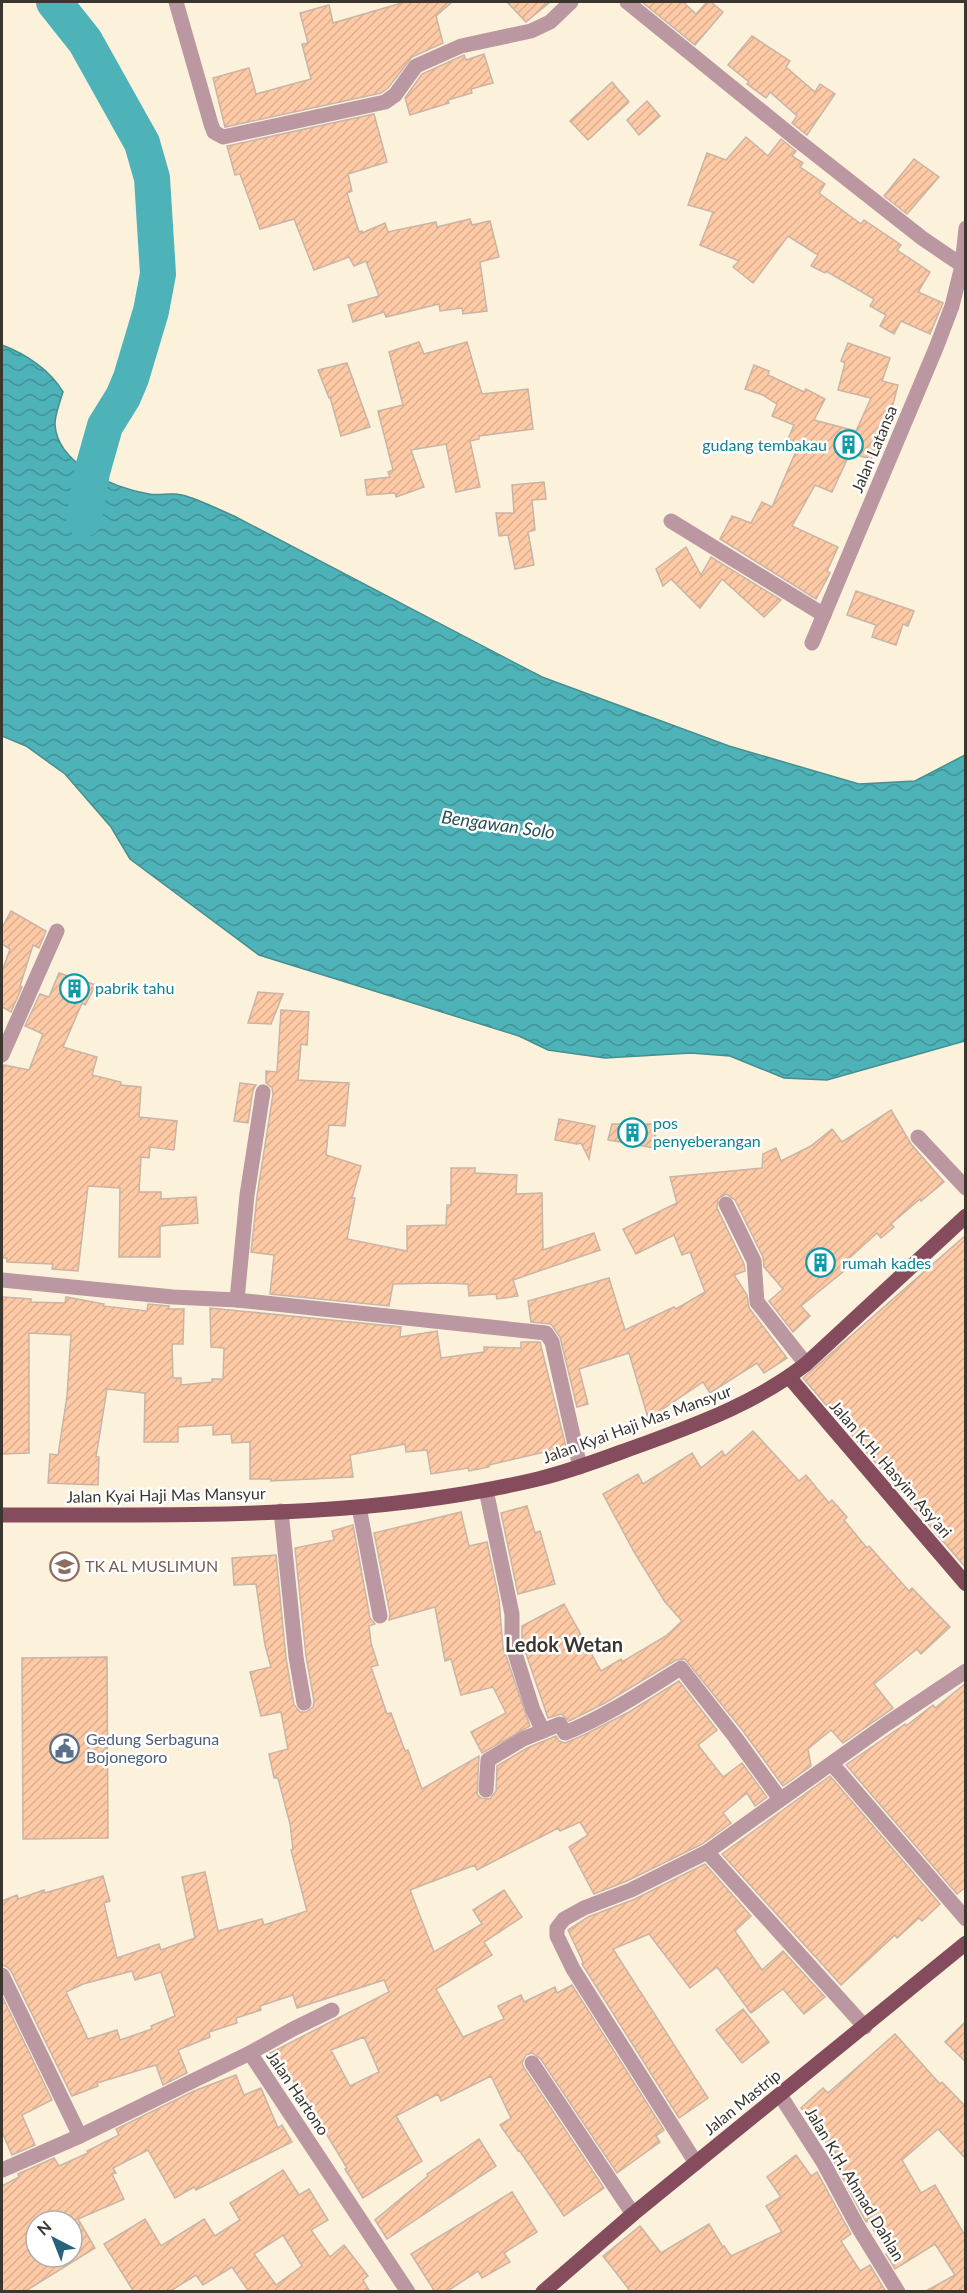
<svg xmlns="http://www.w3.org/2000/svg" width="967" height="2293" font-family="Lato,sans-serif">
  <defs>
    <pattern id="water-waves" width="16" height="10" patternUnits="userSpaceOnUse" patternTransform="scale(1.5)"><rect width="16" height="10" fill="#4db3b9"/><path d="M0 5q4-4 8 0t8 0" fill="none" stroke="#419297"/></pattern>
    <pattern id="building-hatch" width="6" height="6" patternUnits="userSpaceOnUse" patternTransform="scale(1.5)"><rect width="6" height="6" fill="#fecaa6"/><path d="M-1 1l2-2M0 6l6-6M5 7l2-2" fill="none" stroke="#daae8f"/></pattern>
  </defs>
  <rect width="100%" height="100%" fill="#fcf2dc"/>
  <path fill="url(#water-waves)" stroke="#478e8f" stroke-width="1.5" d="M 2,345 C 26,354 50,370 63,392 C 60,402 55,414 55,424 C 57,465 115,488 149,494 C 160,496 172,492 182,495 C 199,499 217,509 234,516 L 542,677 L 729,746 L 859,784 L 915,781 L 965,755 L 965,1041 L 827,1080 L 784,1078 L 730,1056 L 691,1053 L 605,1058 L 548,1050 L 519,1036 L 259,955 L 130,859 L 111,827 L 65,774 L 26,746 L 2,736 Z"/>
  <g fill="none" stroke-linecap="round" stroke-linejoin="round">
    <polyline stroke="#4db3b9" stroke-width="36" points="54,2 85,41 142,143 152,178 158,274 151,311 131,378 123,397 105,426 92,472 84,519"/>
  </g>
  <g fill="url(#building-hatch)" stroke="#c9b4a6" stroke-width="1.5" fill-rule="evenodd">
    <polygon points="405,2 452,2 436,16 443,43 412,57 388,88 381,93 225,127 213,78 249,68 256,94 311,79 302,44 308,43 300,13 329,5 333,23"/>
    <polygon points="507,2 550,2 526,22"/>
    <polygon points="642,2 683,2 696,14 707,2 711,2 723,12 695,45"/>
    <polygon points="752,36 790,61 786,67 815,92 820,84 835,94 807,135 792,123 797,116 770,92 766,98 747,84 749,82 728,65"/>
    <polygon points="484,54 493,83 471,89 472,93 448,100 449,103 410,115 405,98 422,74 464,55 466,60"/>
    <polygon points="612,82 629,102 588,140 570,121"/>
    <polygon points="647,101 660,116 639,135 627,120"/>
    <polygon points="374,114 387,162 348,174 352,191 347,193 359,232 362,231 362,233 385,223 388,232 436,222 437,227 470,219 472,225 490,221 499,257 480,262 487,311 463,314 462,308 440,311 439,304 386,317 384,312 353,322 348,305 379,296 366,261 354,266 349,257 314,270 294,219 260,229 240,174 235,175 227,146"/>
    <polygon points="746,137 768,156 781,139 796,151 792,156 803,163 800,167 825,184 819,193 861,224 864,220 901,245 897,250 930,272 918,292 943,303 930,334 901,321 894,334 880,326 886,315 870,306 874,299 826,271 825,273 811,266 818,255 788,236 753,283 733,267 739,261 700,245 713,212 688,205 707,153 726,160"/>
    <polygon points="914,159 939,177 907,214 884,196"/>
    <polygon points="419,342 424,354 467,342 482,394 528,389 533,429 479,436 479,439 470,441 480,487 456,492 446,444 411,450 424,487 396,497 395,493 367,495 365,480 390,477 388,472 393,470 378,411 403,405 389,352"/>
    <polygon points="848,343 890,358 882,381 898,385 890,416 892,417 882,438 880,437 871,459 850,453 832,492 815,485 792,526 838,547 827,571 830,573 816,599 720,539 732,516 751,523 762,502 772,507 799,444 788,439 794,425 772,416 777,404 763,395 745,389 754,365 769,371 768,375 804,392 806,389 825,399 814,420 856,431 871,398 838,390 845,363 841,361"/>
    <polygon points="347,363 370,427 341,436 330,397 329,398 318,370"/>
    <polygon points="544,482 546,499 532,500 535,530 528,532 534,565 515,569 508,535 499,536 496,513 514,513 512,485"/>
    <polygon points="686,547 701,575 711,557 781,600 764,617 722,579 700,608 671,579 663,586 656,569"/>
    <polygon points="856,591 914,611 908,626 903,624 896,645 872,637 876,625 847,615"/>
    <polygon points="11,911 46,931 39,948 33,945 20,986 22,987 11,1012 2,1007 2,972 10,949 2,944 2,928"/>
    <polygon points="59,973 96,985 85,1005 82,1003 63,1047 97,1057 92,1075 121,1082 121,1085 141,1087 139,1117 177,1121 174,1150 150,1147 149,1158 141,1157 139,1192 161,1192 161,1199 196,1197 198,1223 160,1226 160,1257 119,1257 120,1188 88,1186 78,1271 52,1269 53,1264 7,1262 7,1258 2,1258 2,1077 4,1065 29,1070 43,1034 25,1026 40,994 49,997"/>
    <polygon points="258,992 283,994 271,1024 248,1023"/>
    <polygon points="281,1010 309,1012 307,1045 301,1044 298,1080 349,1083 345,1126 329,1125 326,1155 361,1166 352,1198 355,1198 347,1239 407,1251 407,1226 446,1225 447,1205 451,1205 451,1168 475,1168 475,1173 517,1175 516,1194 542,1193 543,1250 594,1233 600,1250 513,1280 518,1296 497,1299 496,1294 469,1296 468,1284 440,1283 393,1284 389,1306 270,1294 274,1255 251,1252 257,1196 273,1094 272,1088 266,1083 266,1071 277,1072"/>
    <polygon points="240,1083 256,1085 253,1090 248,1123 234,1121"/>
    <polygon points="891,1110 911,1144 944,1182 921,1201 920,1199 891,1224 894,1227 881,1238 877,1233 845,1262 849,1267 801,1306 810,1316 793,1332 769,1301 783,1289 764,1267 763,1257 735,1200 726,1194 718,1199 717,1208 744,1264 745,1271 734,1275 747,1295 749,1308 787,1358 764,1373 757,1363 710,1393 703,1382 663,1409 664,1414 648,1418 629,1353 579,1369 588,1404 577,1407 560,1337 551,1324 531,1322 528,1301 609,1278 625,1330 674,1307 676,1309 705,1292 690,1252 682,1255 674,1235 636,1254 623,1229 677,1203 670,1177 762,1168 763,1154 776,1148 781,1161 811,1146 832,1129 842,1142"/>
    <polygon points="559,1119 595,1126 589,1159 581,1143 577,1144 555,1140"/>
    <polygon points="612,1124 656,1124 655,1148 608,1140"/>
    <polygon points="966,1235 966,1568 803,1378"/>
    <polygon points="3,1297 31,1299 31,1302 65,1303 66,1297 104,1304 103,1306 147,1311 148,1304 169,1306 169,1309 184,1309 183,1344 172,1344 173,1378 181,1378 181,1385 212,1382 212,1379 223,1379 224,1348 211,1347 210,1308 401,1327 400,1337 437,1331 441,1358 484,1352 484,1347 521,1348 521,1342 540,1342 566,1447 489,1465 489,1467 469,1471 468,1468 431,1474 427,1450 406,1452 405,1444 350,1455 353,1477 271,1481 271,1479 250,1479 250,1442 232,1443 231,1434 213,1435 213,1425 178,1427 178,1442 144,1442 145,1393 107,1389 96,1457 99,1457 98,1485 48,1483 50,1454 58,1455 67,1396 71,1335 29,1333 29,1453 2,1454"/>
    <polygon points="753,1431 799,1481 806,1475 829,1503 832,1500 847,1517 844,1520 867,1548 869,1546 909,1591 912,1588 950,1627 921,1654 917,1649 874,1684 893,1708 843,1743 831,1730 808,1749 811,1766 783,1786 743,1731 685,1659 676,1660 605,1703 569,1721 561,1714 548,1718 522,1642 522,1626 564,1604 601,1671 621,1659 622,1662 666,1636 682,1621 665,1602 634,1552 603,1494 638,1474 643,1484 692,1453 701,1468 722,1451 725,1456"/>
    <polygon points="527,1506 535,1533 540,1531 555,1584 518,1594 501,1513"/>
    <polygon points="461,1512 469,1546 487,1542 499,1599 503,1647 530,1726 482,1753 471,1732 506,1713 493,1687 461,1695 451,1659 445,1661 435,1607 389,1620 390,1614 374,1533"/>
    <path d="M 353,1525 L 370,1618 L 375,1624 L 369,1626 L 371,1643 L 378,1665 L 371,1667 L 387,1714 L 391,1713 L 405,1751 L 408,1750 L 422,1789 L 479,1756 L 477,1794 L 481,1798 L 490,1799 L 496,1791 L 497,1766 L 527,1748 L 556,1736 L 559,1741 L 565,1743 L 584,1735 L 629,1712 L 679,1681 L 717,1730 L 698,1745 L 723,1777 L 742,1763 L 767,1797 L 755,1806 L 747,1793 L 723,1813 L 731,1823 L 702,1844 L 627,1881 L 594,1894 L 569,1847 L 588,1835 L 580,1822 L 560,1831 L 558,1828 L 477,1870 L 475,1865 L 410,1890 L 434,1952 L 482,1924 L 473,1910 L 504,1890 L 522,1917 L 484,1942 L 492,1955 L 436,1989 L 463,2037 L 504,2019 L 498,2006 L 521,1995 L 524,2002 L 555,1987 L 557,1993 L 572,1985 L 664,2130 L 656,2136 L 660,2142 L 617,2173 L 540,2058 L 532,2053 L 526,2055 L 522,2063 L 524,2068 L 604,2188 L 564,2216 L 519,2150 L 518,2151 L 500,2125 L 511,2118 L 491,2076 L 441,2101 L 438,2094 L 396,2116 L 422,2161 L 363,2198 L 345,2169 L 347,2168 L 324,2130 L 322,2131 L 306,2103 L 305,2104 L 287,2069 L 280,2073 L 270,2053 L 389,1992 L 384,1980 L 297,2008 L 293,1995 L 260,2006 L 261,2010 L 236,2018 L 237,2023 L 209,2032 L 210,2037 L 178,2050 L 187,2073 L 163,2085 L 156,2065 L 97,2083 L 98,2086 L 72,2096 L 11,1971 L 7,1967 L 2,1965 L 2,1901 L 17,1895 L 18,1899 L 44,1890 L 45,1893 L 103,1876 L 110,1901 L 104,1903 L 117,1958 L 159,1944 L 161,1950 L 195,1938 L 182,1877 L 205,1872 L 218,1931 L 262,1919 L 264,1925 L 307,1911 L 291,1850 L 293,1849 L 290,1824 L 278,1778 L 274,1778 L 269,1754 L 288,1749 L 281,1712 L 261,1716 L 250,1672 L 271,1667 L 265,1645 L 256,1584 L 234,1585 L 232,1558 L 276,1555 L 286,1658 L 294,1705 L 300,1712 L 306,1712 L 313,1707 L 314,1701 L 306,1656 L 295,1548 L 334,1540 L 332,1531 ZM 132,1971 L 135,1980 L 161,1972 L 175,2016 L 151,2026 L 152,2029 L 120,2040 L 117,2030 L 88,2039 L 66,1992 L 83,1984 ZM 364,2037 L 379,2072 L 350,2086 L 331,2050 Z"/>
    <polygon points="107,1657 108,1838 23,1839 22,1658"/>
    <polygon points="966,1683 966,1887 957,1894 846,1765 905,1724 906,1726 933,1705 935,1708"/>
    <polygon points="830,1776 940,1904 922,1921 919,1918 897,1938 895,1935 841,1985 722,1854"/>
    <polygon points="705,1864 751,1916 735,1931 762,1970 783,1951 825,1997 804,2014 783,1989 751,2013 717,1967 690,1988 649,1934 613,1949 708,2098 679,2118 582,1964 583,1962 568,1930 588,1917 635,1899"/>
    <polygon points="2,1996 52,2100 22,2115 35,2145 12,2155 2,2132"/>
    <polygon points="743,2009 769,2042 742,2063 716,2030"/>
    <polygon points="966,2021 966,2062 945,2042"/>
    <polygon points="895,2034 940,2084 942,2082 966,2107 966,2159 938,2129 902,2160 921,2193 935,2185 966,2237 966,2292 924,2292 955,2275 935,2244 895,2269 886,2254 888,2253 868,2221 866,2222 833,2160 835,2158 815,2123 801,2108 823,2088 828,2093"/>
    <path d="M 236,2075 L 244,2095 L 261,2088 L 278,2128 L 282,2125 L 292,2142 L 196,2190 L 194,2187 L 175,2198 L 148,2150 L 113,2168 L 116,2173 L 112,2174 L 124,2199 L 78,2219 L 95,2248 L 24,2292 L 2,2292 L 2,2186 L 19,2177 L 18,2174 L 54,2158 L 59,2166 L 88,2153 L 87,2151 L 119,2135 L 116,2129 L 194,2091 ZM 36,2221 L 72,2221 L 72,2257 L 36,2257 Z"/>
    <polygon points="479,2139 496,2166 387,2239 375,2220 428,2176 427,2174"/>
    <polygon points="796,2155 811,2176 817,2172 851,2234 841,2241 860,2271 870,2265 886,2292 631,2292 603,2256 640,2226 661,2253 709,2224 723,2247 724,2246 731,2256 782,2232 766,2206 781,2197 767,2177"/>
    <path d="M 283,2170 L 299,2195 L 309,2189 L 328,2220 L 311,2230 L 330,2257 L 344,2245 L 368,2276 L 363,2280 L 370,2292 L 249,2292 L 232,2267 L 203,2285 L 196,2275 L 169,2292 L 134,2292 L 104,2244 L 145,2219 L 161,2246 L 204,2219 L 215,2236 L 240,2220 L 230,2203 ZM 283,2235 L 302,2266 L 276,2285 L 254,2254 Z"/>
    <polygon points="512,2192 537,2232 504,2253 510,2262 482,2278 478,2271 446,2292 435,2292 411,2254"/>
  </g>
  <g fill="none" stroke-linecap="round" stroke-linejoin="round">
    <g stroke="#ba97a1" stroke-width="15">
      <polyline points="176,2 211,124 214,132 223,137 385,102 395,95 416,66 461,46 531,31 550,22 571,2"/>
      <polyline points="627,2 796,139 922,238 966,268"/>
      <polyline points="671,521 824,615"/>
      <polyline points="812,643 936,348 952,306 962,266 966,228"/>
      <polyline points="2,1055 57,931"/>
      <polyline points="918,1137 966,1188"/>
      <polyline points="726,1204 754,1261 757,1302 806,1364"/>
      <polyline points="2,1280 173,1297 237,1300 546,1333 552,1342 580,1467"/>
      <polyline points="237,1300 247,1195 263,1092"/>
      <polyline points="486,1490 512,1614 512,1644 533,1710 543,1731"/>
      <polyline points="359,1507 380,1616"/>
      <polyline points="281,1511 296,1657 304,1703"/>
      <polyline points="832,1764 966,1919"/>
      <path d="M 486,1790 L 488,1760 L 523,1739 L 560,1724 L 565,1733 C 605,1717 644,1691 681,1668 L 735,1737 L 780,1799"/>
      <polyline points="707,1852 865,2027"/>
      <polyline points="2,1975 80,2136"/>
      <polyline points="250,2053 293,2029 332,2010"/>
      <polyline points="532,2063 633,2214"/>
      <polyline points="780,2095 823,2162 858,2227 898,2292"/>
      <polyline points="696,2163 573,1969 557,1936 557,1928 564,1919 584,1908 631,1890 707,1852 885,1725 966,1671"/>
      <polyline points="2,2170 80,2136 250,2053 408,2292"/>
    </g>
    <g stroke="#854c5e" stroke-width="15">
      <polyline points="789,1377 966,1584"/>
      <path d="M 2,1515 C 180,1514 363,1521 538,1479 C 576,1470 612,1455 649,1442 C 706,1421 758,1401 806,1364 L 966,1216"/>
      <polyline points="543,2292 633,2214 966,1943"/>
    </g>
  </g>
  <defs>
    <symbol id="building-ring" viewBox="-11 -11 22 22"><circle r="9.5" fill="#fff" stroke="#0f9aa8" stroke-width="1.5"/><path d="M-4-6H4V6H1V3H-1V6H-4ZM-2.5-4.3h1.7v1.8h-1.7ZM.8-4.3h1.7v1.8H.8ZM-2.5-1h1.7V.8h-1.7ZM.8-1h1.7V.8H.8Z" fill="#0f9aa8"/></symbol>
    <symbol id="school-ring" viewBox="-11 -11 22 22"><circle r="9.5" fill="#fff" stroke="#8d6e63" stroke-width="1.5"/><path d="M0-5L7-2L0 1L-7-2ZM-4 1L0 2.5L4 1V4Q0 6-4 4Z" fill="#8d6e63"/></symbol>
    <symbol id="civic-ring" viewBox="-11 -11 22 22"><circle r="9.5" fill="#fff" stroke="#5c6f8a" stroke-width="1.5"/><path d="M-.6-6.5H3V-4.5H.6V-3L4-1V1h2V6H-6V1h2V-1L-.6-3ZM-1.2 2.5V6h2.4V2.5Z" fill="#5c6f8a"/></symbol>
  </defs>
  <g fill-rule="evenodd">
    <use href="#building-ring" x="832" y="428" width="33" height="33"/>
    <use href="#building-ring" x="58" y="972" width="33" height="33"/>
    <use href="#building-ring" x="616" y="1116" width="33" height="33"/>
    <use href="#building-ring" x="804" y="1246" width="33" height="33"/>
    <use href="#school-ring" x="48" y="1550" width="33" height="33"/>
    <use href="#civic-ring" x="48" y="1732" width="33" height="33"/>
  </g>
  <g text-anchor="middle" stroke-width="5" stroke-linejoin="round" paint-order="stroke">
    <g font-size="16" fill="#0d838f" stroke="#fff" text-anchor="start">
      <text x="827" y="451" text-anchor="end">gudang tembakau</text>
      <text x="95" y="994">pabrik tahu</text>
      <text x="653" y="1129">pos<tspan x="653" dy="18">penyeberangan</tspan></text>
      <text x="842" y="1269">rumah kades</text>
    </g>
    <g font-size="16" fill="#3a362e" stroke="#fff">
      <text transform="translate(874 449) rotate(-67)" y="6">Jalan Latansa</text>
      <text transform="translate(637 1424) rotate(-20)" y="6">Jalan Kyai Haji Mas Mansyur</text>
      <text transform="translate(891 1469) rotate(49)" y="6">Jalan K.H. Hasyim Asy'ari</text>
      <text transform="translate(166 1495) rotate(-1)" y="6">Jalan Kyai Haji Mas Mansyur</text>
      <text transform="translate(298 2093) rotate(56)" y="6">Jalan Hartono</text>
      <text transform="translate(742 2102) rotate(-39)" y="6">Jalan Mastrip</text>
      <text transform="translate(855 2184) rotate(59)" y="6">Jalan K.H. Ahmad Dahlan</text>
    </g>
    <g font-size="16" fill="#785e54" stroke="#fff" text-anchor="start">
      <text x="85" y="1572">TK AL MUSLIMUN</text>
    </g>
    <g font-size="16" fill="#4e5e75" stroke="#fff" text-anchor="start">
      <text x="86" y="1745">Gedung Serbaguna<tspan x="86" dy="18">Bojonegoro</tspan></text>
    </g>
    <g font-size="18" font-style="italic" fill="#255254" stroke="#fff">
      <text transform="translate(498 825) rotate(8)" y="6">Bengawan Solo</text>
    </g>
    <g font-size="20" font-weight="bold" fill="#3a362e" stroke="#fff">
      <text x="564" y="1652">Ledok Wetan</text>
    </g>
  </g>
  <rect width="967" height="2293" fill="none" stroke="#3a362e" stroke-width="6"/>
  <g transform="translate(54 2239) rotate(318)"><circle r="28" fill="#ffffff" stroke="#b0afab" stroke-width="1.5"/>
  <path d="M0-4.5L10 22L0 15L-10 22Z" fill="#28617b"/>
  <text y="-9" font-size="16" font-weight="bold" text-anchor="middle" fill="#3a362e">N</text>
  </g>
</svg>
